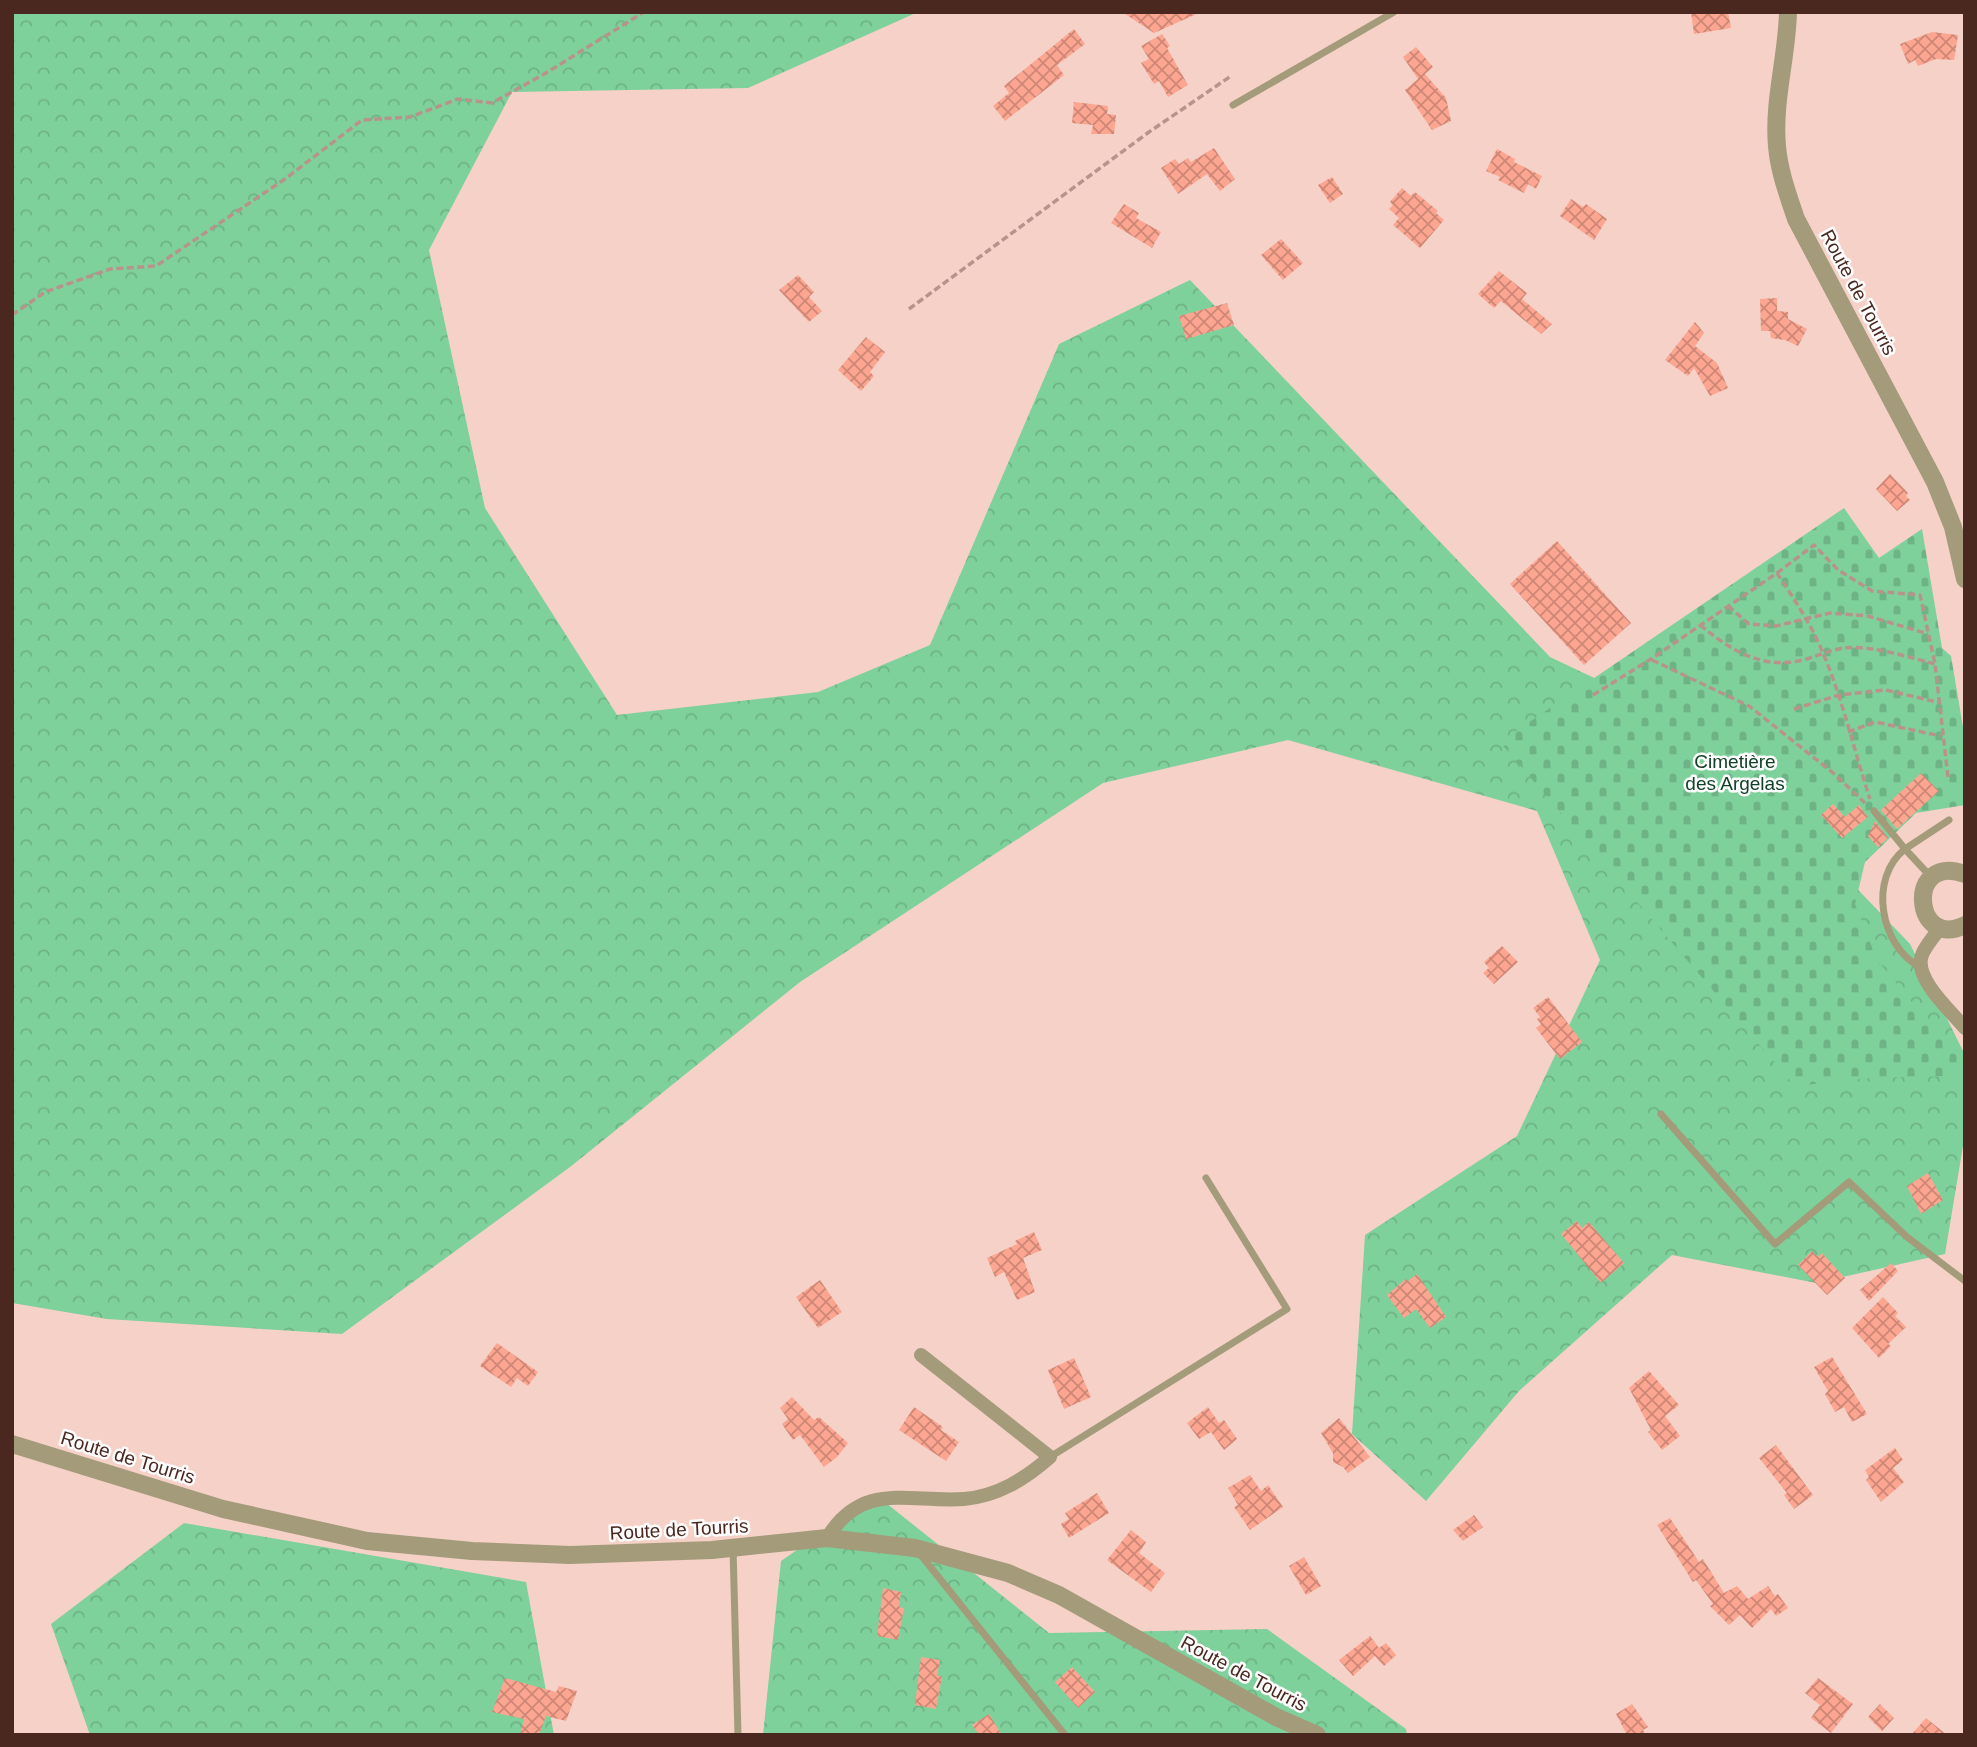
<svg xmlns="http://www.w3.org/2000/svg" width="1977" height="1747" font-family="Arial,sans-serif">
  <defs>
    <pattern id="forest-crowns" width="20" height="18" patternUnits="userSpaceOnUse" patternTransform="scale(1.75)"><rect width="20" height="18" fill="#7ed19b"/><path d="M2 6a3 3 0 1 1 6 0M12 15a3 3 0 1 1 6 0" fill="none" stroke="#6eb385"/></pattern>
    <pattern id="cemetery-stones" width="16" height="16" patternUnits="userSpaceOnUse" patternTransform="scale(1.75)"><rect width="16" height="16" fill="#7ed19b"/><path d="M2 7V4a2 2 0 0 1 4 0v3zM10 15v-3a2 2 0 0 1 4 0v3z" fill="#6eb385"/></pattern>
    <pattern id="building-cross-hatch" width="8" height="8" patternUnits="userSpaceOnUse" patternTransform="scale(1.75)"><rect width="8" height="8" fill="#fca691"/><path d="M0 0l8 8M0 8l8-8" fill="none" stroke="#ce8776"/></pattern>
  </defs>
  <rect width="100%" height="100%" fill="#f5d1c8"/>
  <g fill="url(#forest-crowns)">
    <polygon points="12,12 918,12 748,88 512,92 429,250 485,508 617,715 818,692 930,645 1059,344 1190,280 1550,657 1706,731 1910,944 1965,1055 1965,1134 1945,1254 1816,1283 1672,1255 1519,1391 1426,1501 1352,1434 1365,1235 1517,1136 1600,960 1537,811 1288,740 1103,783 800,982 570,1167 342,1334 107,1319 12,1303"/>
    <polygon points="876,1495 1049,1633 1267,1629 1406,1729 1407,1735 763,1735 781,1561"/>
    <polygon points="184,1523 526,1582 554,1735 90,1735 51,1624"/>
  </g>
  <polygon fill="url(#cemetery-stones)" points="1844,508 1879,558 1922,529 1942,648 1951,656 1965,739 1965,805 1916,813 1865,862 1855,904 1877,960 1965,1066 1965,1076 1870,1078 1795,1086 1500,742"/>
  <g fill="url(#building-cross-hatch)">
    <polygon points="1122,12 1201,12 1154,33"/>
    <polygon points="1691,12 1728,12 1731,28 1694,34"/>
    <polygon points="1074,29 1085,44 1057,65 1064,75 1005,121 993,106 1009,93 1004,86"/>
    <polygon points="1932,32 1958,35 1954,60 1936,59 1918,66 1915,60 1908,64 1900,44"/>
    <polygon points="1162,34 1170,46 1167,48 1188,85 1168,97 1159,81 1154,84 1141,63 1149,59 1141,46"/>
    <polygon points="1416,47 1433,67 1425,74 1446,98 1451,121 1432,130 1405,90 1418,79 1403,57"/>
    <polygon points="1074,102 1108,106 1107,114 1116,115 1114,134 1091,134 1093,125 1072,123"/>
    <polygon points="1214,148 1235,179 1220,191 1207,174 1178,194 1161,168 1175,159 1179,164 1188,158 1191,162"/>
    <polygon points="1497,149 1515,159 1514,162 1542,176 1536,189 1528,184 1524,193 1498,180 1500,177 1486,171"/>
    <polygon points="1332,177 1343,194 1330,203 1318,185"/>
    <polygon points="1402,188 1411,196 1415,192 1438,211 1436,213 1444,220 1420,248 1393,225 1399,218 1389,209 1393,205 1390,202"/>
    <polygon points="1571,199 1583,207 1586,204 1607,219 1594,240 1560,216"/>
    <polygon points="1124,204 1139,213 1136,218 1161,232 1152,248 1111,223"/>
    <polygon points="1281,239 1303,263 1283,280 1261,255"/>
    <polygon points="1499,271 1527,293 1522,299 1552,324 1541,334 1501,301 1494,308 1478,294"/>
    <polygon points="798,275 814,292 809,297 822,311 809,322 779,290"/>
    <polygon points="1777,298 1777,311 1788,312 1788,319 1807,329 1798,346 1785,340 1771,338 1770,331 1761,331 1760,299"/>
    <polygon points="1227,303 1234,325 1186,339 1179,316"/>
    <polygon points="1695,322 1704,333 1695,346 1717,363 1728,388 1710,396 1694,368 1688,376 1665,360"/>
    <polygon points="866,337 885,352 870,372 874,376 861,391 838,370"/>
    <polygon points="1890,474 1908,493 1906,496 1910,500 1897,511 1876,489"/>
    <polygon points="1557,541 1631,623 1584,665 1510,584"/>
    <polygon points="1921,773 1939,791 1897,829 1881,810"/>
    <polygon points="1833,804 1845,817 1859,805 1868,817 1842,838 1821,815"/>
    <polygon points="1875,821 1888,838 1878,847 1868,836"/>
    <polygon points="1502,946 1518,962 1494,984 1483,973 1489,968 1484,962"/>
    <polygon points="1548,997 1582,1042 1560,1059 1536,1028 1541,1024 1537,1019 1540,1017 1533,1008"/>
    <polygon points="1928,1173 1943,1200 1921,1214 1907,1186"/>
    <polygon points="1577,1221 1582,1228 1589,1222 1624,1263 1601,1283 1561,1234"/>
    <polygon points="1034,1232 1042,1250 1023,1258 1035,1292 1017,1300 1004,1272 995,1277 987,1258 1017,1244 1015,1241"/>
    <polygon points="1812,1251 1818,1257 1822,1253 1845,1278 1827,1295 1798,1265"/>
    <polygon points="1891,1263 1898,1271 1869,1301 1860,1290"/>
    <polygon points="1417,1274 1446,1317 1430,1328 1416,1309 1404,1318 1387,1295 1406,1279 1408,1281"/>
    <polygon points="820,1280 842,1312 818,1328 796,1297"/>
    <polygon points="1883,1297 1898,1313 1895,1316 1906,1327 1888,1344 1891,1346 1879,1358 1852,1328"/>
    <polygon points="497,1343 538,1372 528,1386 517,1378 511,1387 480,1366"/>
    <polygon points="1832,1357 1867,1414 1852,1422 1844,1407 1835,1412 1825,1394 1828,1391 1814,1367"/>
    <polygon points="1074,1358 1091,1397 1064,1409 1048,1370"/>
    <polygon points="1649,1371 1679,1405 1665,1416 1680,1436 1662,1450 1648,1432 1651,1430 1629,1388"/>
    <polygon points="792,1397 814,1420 819,1417 848,1443 837,1457 824,1467 800,1435 793,1440 782,1424 788,1419 780,1408"/>
    <polygon points="914,1407 943,1427 941,1430 959,1442 946,1461 899,1430"/>
    <polygon points="1208,1407 1219,1423 1224,1420 1237,1439 1224,1450 1211,1432 1199,1439 1187,1423"/>
    <polygon points="1339,1418 1370,1457 1348,1473 1343,1467 1333,1462 1333,1453 1321,1433"/>
    <polygon points="1776,1445 1813,1495 1794,1509 1784,1495 1787,1493 1759,1458"/>
    <polygon points="1895,1448 1903,1460 1893,1468 1904,1482 1881,1502 1866,1480 1869,1477 1865,1470"/>
    <polygon points="1250,1475 1261,1491 1268,1485 1283,1507 1250,1530 1234,1507 1238,1505 1228,1488"/>
    <polygon points="1097,1493 1109,1513 1069,1538 1061,1524 1069,1519 1065,1513"/>
    <polygon points="1474,1515 1483,1527 1463,1541 1453,1530"/>
    <polygon points="1670,1518 1699,1562 1703,1559 1724,1593 1737,1586 1748,1599 1768,1586 1775,1596 1778,1594 1788,1608 1776,1616 1771,1609 1752,1628 1740,1615 1729,1625 1710,1606 1713,1604 1696,1580 1693,1582 1657,1525"/>
    <polygon points="1131,1530 1146,1542 1139,1553 1165,1573 1151,1592 1107,1560"/>
    <polygon points="1304,1557 1321,1586 1306,1595 1289,1566"/>
    <polygon points="883,1588 901,1592 899,1607 904,1608 898,1640 877,1636"/>
    <polygon points="1370,1636 1379,1648 1386,1643 1396,1655 1384,1666 1375,1656 1353,1676 1339,1660"/>
    <polygon points="921,1657 940,1660 937,1676 942,1676 936,1709 915,1705"/>
    <polygon points="1072,1667 1095,1692 1078,1708 1055,1682"/>
    <polygon points="505,1678 556,1692 559,1686 577,1691 566,1721 546,1716 539,1735 520,1735 524,1719 492,1712"/>
    <polygon points="1818,1678 1853,1704 1831,1733 1811,1718 1820,1705 1805,1693"/>
    <polygon points="1632,1704 1648,1727 1643,1730 1646,1735 1627,1735 1616,1714"/>
    <polygon points="1880,1704 1894,1718 1882,1731 1868,1717"/>
    <polygon points="989,1714 1002,1735 979,1735 972,1725"/>
    <polygon points="1926,1718 1947,1735 1911,1735"/>
  </g>
  <g fill="none" stroke-linecap="round" stroke-linejoin="round">
    <g stroke="#b7948b" stroke-width="3.5" stroke-dasharray="7 3.5" stroke-linecap="butt">
      <polyline points="802,12 1011,12"/>
      <polyline points="909,309 1149,132 1231,76"/>
      <polyline points="12,315 45,292 110,269 156,266 285,179 362,120 410,117 458,99 492,103 546,73 644,12"/>
      <polyline points="1777,573 1814,545 1838,570 1872,591 1920,595 1935,664 1948,777"/>
      <polyline points="1728,606 1749,624 1776,626 1830,613 1868,616 1928,634"/>
      <path d="M 1700,625 C 1731,650 1761,670 1803,660 C 1817,656 1830,650 1844,648 C 1872,645 1908,657 1935,664"/>
      <polyline points="1652,660 1749,706 1832,772 1865,803"/>
      <path d="M 1593,695 L 1651,659 L 1777,573 C 1794,599 1811,624 1823,653 C 1843,700 1854,751 1870,799"/>
      <polyline points="1794,709 1839,695 1886,690 1941,703"/>
      <polyline points="1848,732 1875,722 1941,736"/>
    </g>
    <g stroke="#a49b7a" stroke-width="7">
      <polyline points="1233,105 1394,12"/>
      <polyline points="1874,811 1905,849 1949,820"/>
      <path d="M 1920,967 C 1880,946 1868,878 1905,849 L 1931,877"/>
      <polyline points="1661,1114 1775,1244 1849,1182 1907,1237 1965,1281"/>
      <polyline points="1050,1457 1287,1309 1206,1178"/>
      <polyline points="733,1548 738,1735"/>
      <polyline points="920,1554 1065,1735"/>
    </g>
    <g stroke="#a49b7a" stroke-width="14">
      <path d="M 1940,927 C 1935,936 1925,946 1922,955 C 1913,978 1951,1011 1965,1028"/>
      <path d="M 827,1538 C 863,1480 909,1503 964,1499 C 998,1496 1025,1479 1050,1457 L 921,1355"/>
    </g>
    <g stroke="#a49b7a" stroke-width="18">
      <path d="M 1788,12 C 1787,57 1773,101 1777,146 C 1779,171 1788,195 1796,219 L 1935,482 L 1953,527 L 1965,579"/>
      <path d="M 1965,874 C 1905,852 1913,951 1965,925"/>
      <polyline points="12,1444 223,1509 367,1541 472,1551 570,1555 712,1550 827,1538 915,1548 1008,1573 1059,1595 1276,1717 1317,1735"/>
    </g>
  </g>
  <g text-anchor="middle" stroke-width="5" stroke-linejoin="round" paint-order="stroke">
    <g font-size="19" fill="#4a2820" stroke="#fcfcfc">
      <text transform="translate(1859 292) rotate(62)" y="7">Route de Tourris</text>
      <text transform="translate(128 1457) rotate(17)" y="7">Route de Tourris</text>
      <text transform="translate(679 1529) rotate(-3)" y="7">Route de Tourris</text>
      <text transform="translate(1244 1673) rotate(28)" y="7">Route de Tourris</text>
    </g>
    <g font-size="19" fill="#114126" stroke="#fcfcfc">
      <text x="1735" y="768">Cimetière<tspan x="1735" dy="22">des Argelas</tspan></text>
    </g>
  </g>
  <rect width="1977" height="1747" fill="none" stroke="#4a2820" stroke-width="28"/>
</svg>
